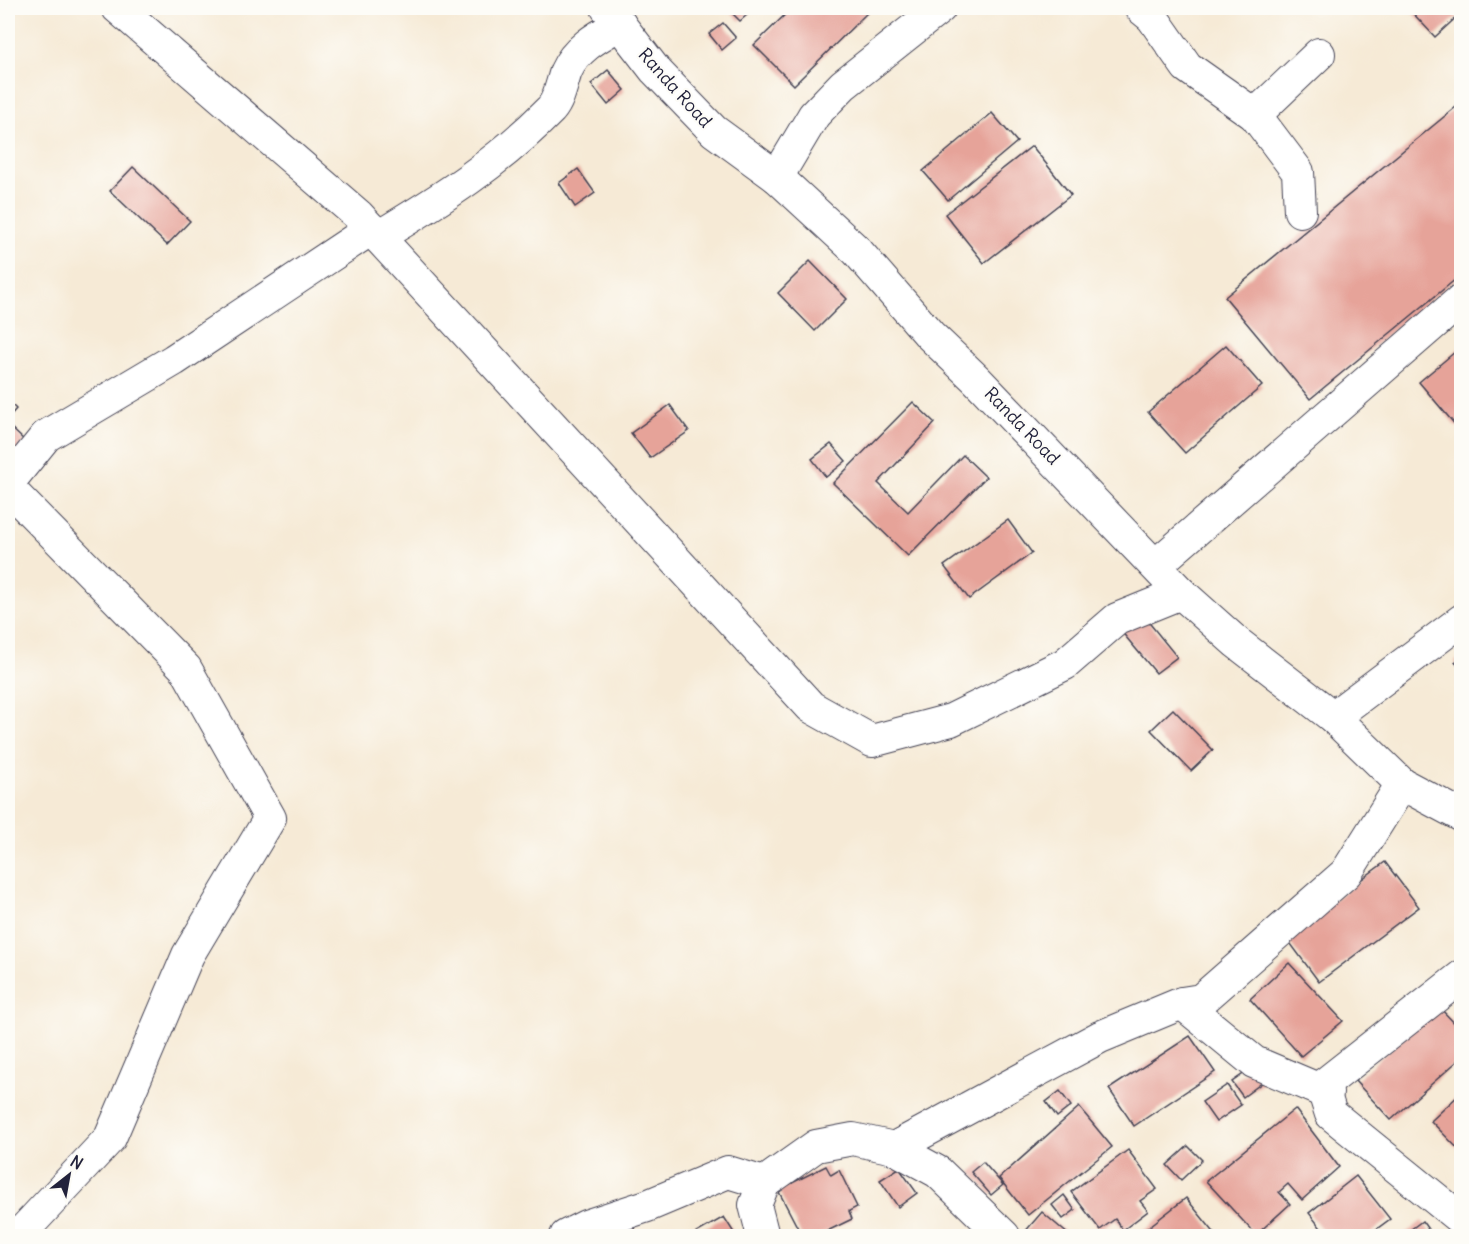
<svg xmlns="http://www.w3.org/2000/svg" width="1469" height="1244" font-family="Delius,sans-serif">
  <rect width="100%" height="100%" fill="#fdfcf7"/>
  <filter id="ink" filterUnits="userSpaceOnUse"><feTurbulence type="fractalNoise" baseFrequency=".0167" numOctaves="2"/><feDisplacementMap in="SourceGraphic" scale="12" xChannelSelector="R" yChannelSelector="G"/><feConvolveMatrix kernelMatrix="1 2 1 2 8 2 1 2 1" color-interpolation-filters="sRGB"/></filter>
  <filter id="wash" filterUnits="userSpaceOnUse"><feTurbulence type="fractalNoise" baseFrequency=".008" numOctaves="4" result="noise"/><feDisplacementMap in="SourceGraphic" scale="24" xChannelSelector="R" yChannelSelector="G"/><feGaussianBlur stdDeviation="1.35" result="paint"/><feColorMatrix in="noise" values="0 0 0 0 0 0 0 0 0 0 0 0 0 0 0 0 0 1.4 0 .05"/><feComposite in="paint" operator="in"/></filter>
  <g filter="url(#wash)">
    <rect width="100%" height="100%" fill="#f6ead6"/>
    <g id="blocks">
      <g fill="#e6a399">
        <polygon points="727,8 755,8 740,21"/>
        <polygon points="792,8 872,8 794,85 754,45"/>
        <polygon points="1408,8 1462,8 1462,12 1435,37"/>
        <polygon points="723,23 736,38 722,50 709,34"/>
        <polygon points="608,70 625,90 608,105 591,84"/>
        <polygon points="1462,102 1462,274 1310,399 1225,297"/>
        <polygon points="992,113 1017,142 948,200 923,171"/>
        <polygon points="1032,146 1071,195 984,263 945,214"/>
        <polygon points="133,167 190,221 167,245 110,191"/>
        <polygon points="578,169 595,193 575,207 559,183"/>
        <polygon points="810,261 847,299 815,331 778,293"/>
        <polygon points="1226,345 1262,386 1185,453 1148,412"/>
        <polygon points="1462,346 1462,424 1457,427 1419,382"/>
        <polygon points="8,401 16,409 8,418"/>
        <polygon points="913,402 935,423 878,483 908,512 963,455 986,477 908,556 833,483"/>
        <polygon points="670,405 689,431 650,458 631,433"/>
        <polygon points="8,425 25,441 8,461"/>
        <polygon points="831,444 846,461 826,477 812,459"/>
        <polygon points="1008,520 1032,553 969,599 944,566"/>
        <polygon points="1142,614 1177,657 1156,673 1121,631"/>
        <polygon points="1462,657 1462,671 1455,662"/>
        <polygon points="1173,709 1213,750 1191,771 1151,730"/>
        <polygon points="1385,862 1419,907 1319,982 1285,936"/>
        <polygon points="1289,963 1343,1021 1301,1056 1250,999"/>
        <polygon points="1438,1006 1462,1031 1462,1057 1391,1120 1355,1081"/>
        <polygon points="1190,1036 1215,1072 1134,1126 1109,1089"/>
        <polygon points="1252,1068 1263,1082 1243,1097 1232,1082"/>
        <polygon points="1227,1085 1241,1105 1216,1122 1202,1102"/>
        <polygon points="1060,1091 1071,1106 1057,1117 1046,1102"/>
        <polygon points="1462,1092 1462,1153 1431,1121"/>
        <polygon points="1079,1107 1112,1147 1028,1215 999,1178"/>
        <polygon points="1295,1109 1339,1167 1302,1200 1288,1184 1279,1192 1290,1204 1256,1235 1206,1181"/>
        <polygon points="1188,1146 1202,1160 1181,1180 1167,1165"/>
        <polygon points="1128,1150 1157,1189 1140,1201 1148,1211 1123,1230 1115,1219 1100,1230 1071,1192"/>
        <polygon points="983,1162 1003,1185 991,1195 971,1172"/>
        <polygon points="826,1166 831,1175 839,1170 857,1207 849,1211 852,1219 817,1236 802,1236 778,1190"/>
        <polygon points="899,1168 917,1193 898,1207 880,1180"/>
        <polygon points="1356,1176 1390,1219 1367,1236 1327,1236 1309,1213"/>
        <polygon points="1064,1195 1075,1210 1063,1219 1052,1205"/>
        <polygon points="1186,1198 1217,1236 1137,1236"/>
        <polygon points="1042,1212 1070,1236 1026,1236 1023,1234"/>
        <polygon points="724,1217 736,1236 691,1236"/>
        <polygon points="1422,1221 1433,1236 1402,1236"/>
        <polygon points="629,1222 640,1236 607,1236"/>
      </g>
    </g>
  </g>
  <g filter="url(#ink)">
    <use href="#blocks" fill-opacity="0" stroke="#424052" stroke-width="1.5"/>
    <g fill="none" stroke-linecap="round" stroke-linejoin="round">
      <defs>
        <g id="minor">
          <polyline points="118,8 358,215 811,707 872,741 951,720 1065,664 1117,619 1181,593"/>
          <polyline points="607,8 655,70 714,131 777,177 857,251 930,335 976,379 1181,593 1236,642 1333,717 1402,784 1462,816"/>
          <polyline points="1141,8 1152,17 1187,67 1255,115 1319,54"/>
          <polyline points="1255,115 1298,172 1300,211"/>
          <polyline points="777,177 814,115 843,85 940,8"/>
          <path d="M 378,237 C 443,198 497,164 551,109 C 559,100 562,83 566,71 C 576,48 599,36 620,24"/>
          <polyline points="8,483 46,436 174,360 371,229"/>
          <polyline points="8,488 186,669 270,818 188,955 110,1138 21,1233 15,1236"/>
          <polyline points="1156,565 1462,299"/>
          <polyline points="1333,717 1462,620"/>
          <polyline points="1462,976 1322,1086 1331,1114 1462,1220"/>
          <polyline points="1182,1003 1254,1062 1327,1093"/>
          <polyline points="894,1148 1100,1037 1182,1003 1201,1000 1346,873 1402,784"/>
          <polyline points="566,1236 586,1226 647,1206 728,1172 764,1183"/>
          <polyline points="763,1236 755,1205 764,1183 816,1146 853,1139 894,1148 938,1172 1004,1236"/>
        </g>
      </defs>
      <use href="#minor" stroke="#424052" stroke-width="34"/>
      <use href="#minor" stroke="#fff" stroke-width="32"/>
    </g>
  </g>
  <g text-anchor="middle" stroke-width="4.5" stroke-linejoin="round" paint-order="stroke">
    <g font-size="18" fill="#22223b" stroke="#fdfcf7">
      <text transform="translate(675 88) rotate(48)" y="6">Randa Road</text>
      <text transform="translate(1022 426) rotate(46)" y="6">Randa Road</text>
    </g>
  </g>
  <rect width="1469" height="1244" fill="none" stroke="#fdfcf7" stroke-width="30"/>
  <g transform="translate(69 1175) rotate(31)" stroke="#fdfcf7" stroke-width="4.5" paint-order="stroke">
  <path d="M0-4.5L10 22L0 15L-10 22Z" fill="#22223b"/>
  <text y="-9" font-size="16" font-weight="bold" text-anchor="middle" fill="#22223b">N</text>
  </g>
</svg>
